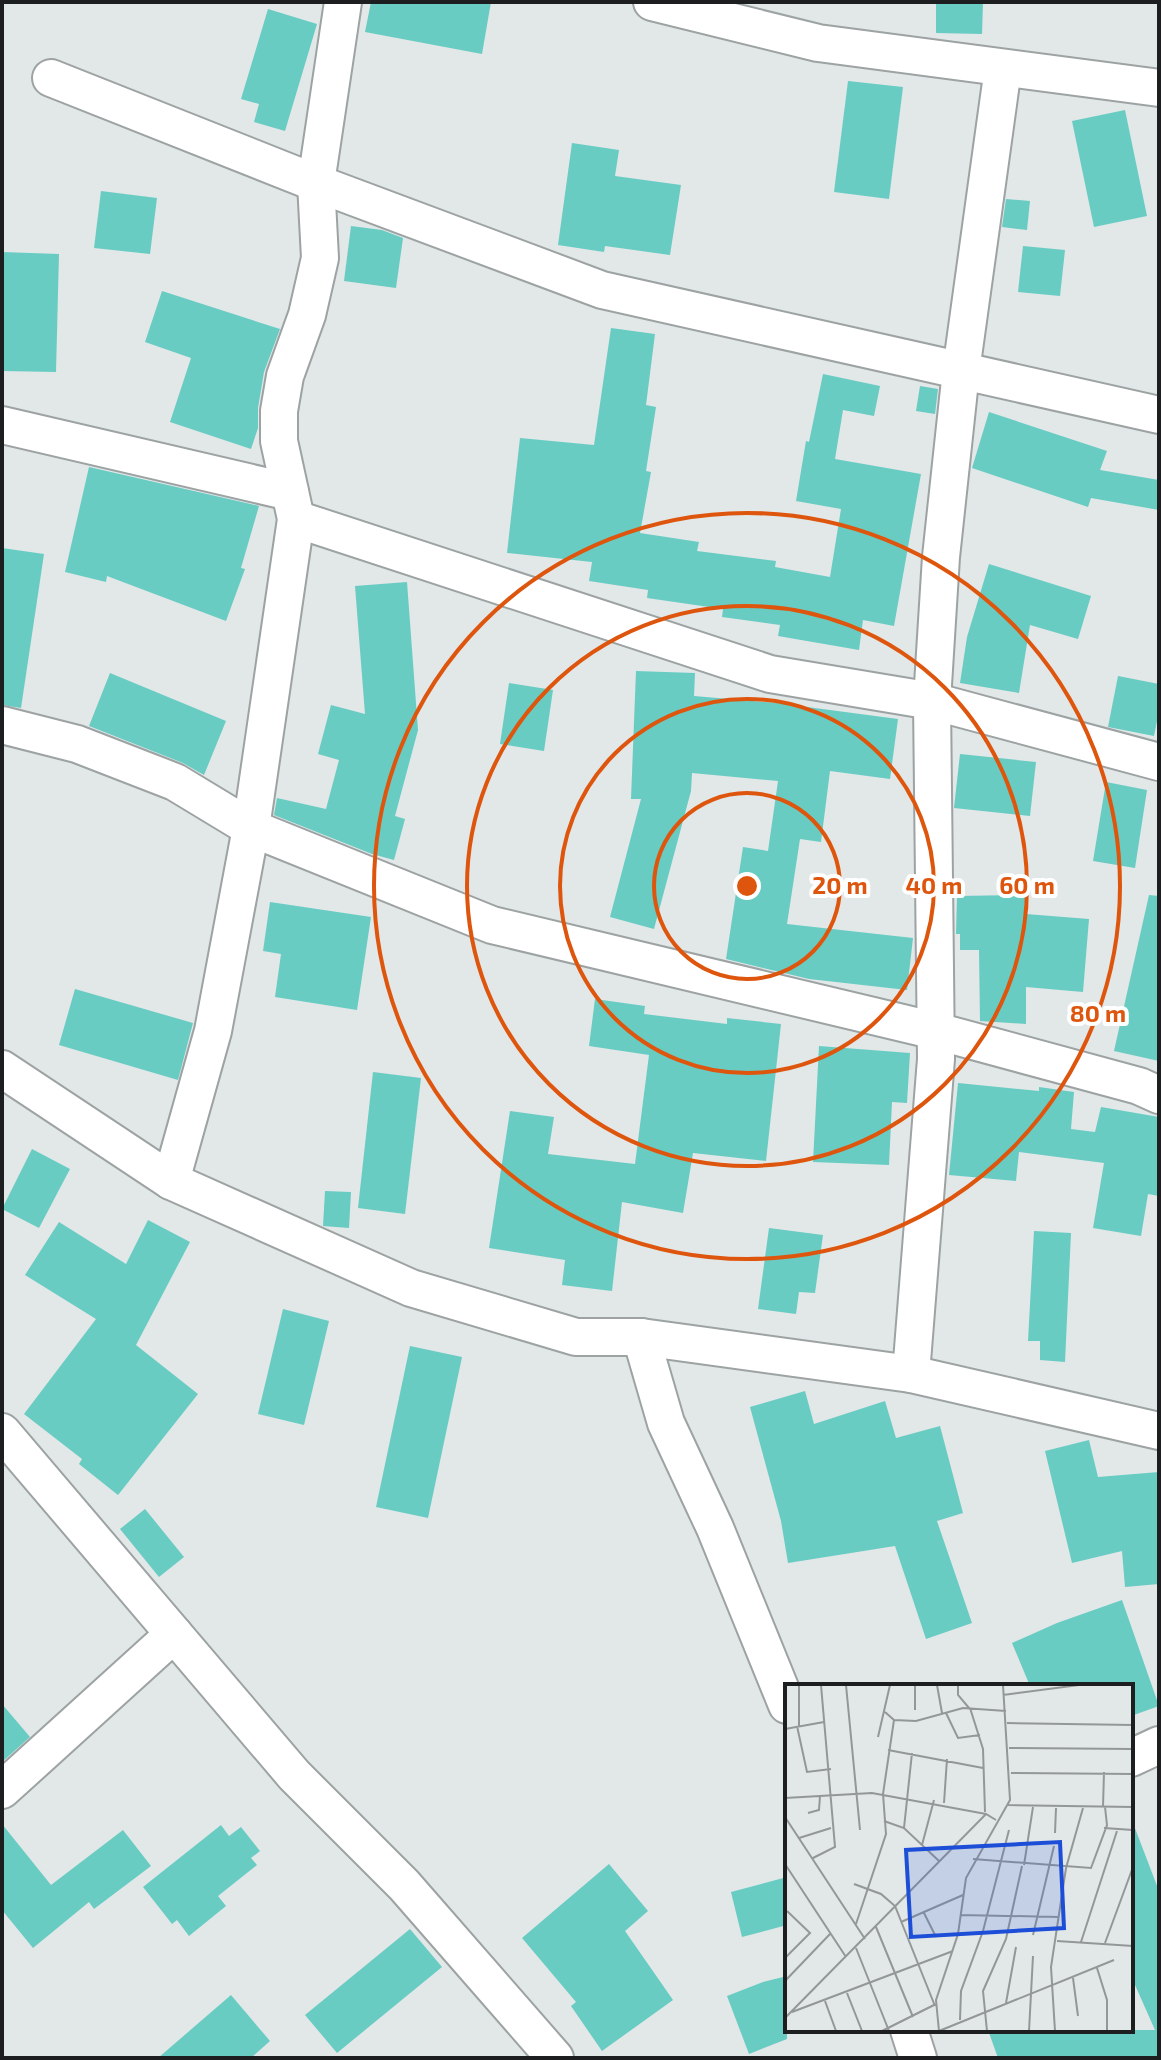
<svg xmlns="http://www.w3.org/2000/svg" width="1161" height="2060" font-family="'Exo 2',sans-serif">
  <rect width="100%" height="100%" fill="#e2e7e8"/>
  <g fill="#68ccc3">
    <polygon points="371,2 491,2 482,54 365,32"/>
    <polygon points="936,2 983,2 982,34 936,33"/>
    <polygon points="268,9 317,24 285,131 254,122 259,104 241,99"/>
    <polygon points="848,81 903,87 889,199 834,192"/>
    <polygon points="1125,110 1147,216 1094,227 1072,121"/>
    <polygon points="572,143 619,150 615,176 681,185 670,255 605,246 604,252 558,245"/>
    <polygon points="101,191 157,198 150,254 94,248"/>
    <polygon points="1006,199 1030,201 1027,230 1002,227"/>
    <polygon points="351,226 382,230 403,238 396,288 344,281"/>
    <polygon points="1023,246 1065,250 1060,296 1018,292"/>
    <polygon points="2,252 59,254 56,372 2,371"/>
    <polygon points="162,291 280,329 264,372 258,408 258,428 251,449 170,422 191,358 145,342"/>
    <polygon points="611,328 655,334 646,405 656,407 646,471 651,472 640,533 699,542 697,551 776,561 775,567 830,577 841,509 796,501 806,441 809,442 823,374 880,386 874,416 843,410 835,459 921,474 894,626 863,620 859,650 778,636 780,625 722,617 723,609 647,598 648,590 589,581 592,562 507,553 520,438 594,445"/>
    <polygon points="920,386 938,389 935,414 916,411"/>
    <polygon points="989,412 1107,451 1100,470 1159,480 1159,510 1091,498 1088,507 972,468"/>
    <polygon points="89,467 259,506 241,568 245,569 226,621 107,576 106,582 65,572"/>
    <polygon points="2,548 44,554 21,708 2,705"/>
    <polygon points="989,564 1091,596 1078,639 1030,625 1019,693 960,683 967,637"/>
    <polygon points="407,582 418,730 395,816 405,819 394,860 372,854 274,815 277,798 326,809 339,760 318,754 331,705 365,714 355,586"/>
    <polygon points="636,671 695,673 694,696 777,703 898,719 890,779 830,771 821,842 800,839 787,924 913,938 907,990 809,979 726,959 743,847 768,851 778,781 692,773 691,791 654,929 610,917 641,799 631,799"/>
    <polygon points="110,673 226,721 204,775 183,763 89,726"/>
    <polygon points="1118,676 1159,684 1159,711 1154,736 1108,727"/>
    <polygon points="509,683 553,690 544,751 500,744"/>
    <polygon points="960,754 1036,762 1030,816 954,808"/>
    <polygon points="1106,782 1147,790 1135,868 1093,861"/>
    <polygon points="1026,895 1026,914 1089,919 1083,992 1026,987 1026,1024 980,1021 979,950 960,950 960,934 956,934 957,896"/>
    <polygon points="1149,895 1159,896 1159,1061 1114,1051"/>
    <polygon points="270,902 371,917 357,1010 275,997 281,954 263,951"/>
    <polygon points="75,989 193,1023 178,1080 59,1045"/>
    <polygon points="595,999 645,1006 644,1014 727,1024 727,1018 781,1024 766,1161 693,1153 683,1213 622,1202 612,1291 562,1285 565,1260 489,1248 510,1111 554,1117 548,1154 635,1164 649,1055 589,1046"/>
    <polygon points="819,1046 910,1053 907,1103 892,1102 889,1165 813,1162"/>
    <polygon points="373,1072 421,1078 405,1214 358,1208"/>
    <polygon points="958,1083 1039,1091 1039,1087 1074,1092 1071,1129 1095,1132 1101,1107 1159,1117 1159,1196 1148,1194 1141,1236 1093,1228 1104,1163 1019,1152 1016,1181 949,1175"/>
    <polygon points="32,1149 70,1169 39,1228 2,1209"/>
    <polygon points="325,1191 351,1192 349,1228 323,1226"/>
    <polygon points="148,1220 190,1242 136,1345 198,1394 118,1495 79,1464 82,1459 24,1414 96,1319 25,1275 59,1222 126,1264"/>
    <polygon points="769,1228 823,1235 815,1293 799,1292 796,1314 758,1309"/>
    <polygon points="1034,1231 1071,1233 1065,1362 1040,1360 1040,1341 1028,1341"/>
    <polygon points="283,1309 329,1321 304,1425 258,1414"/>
    <polygon points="410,1346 462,1357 428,1518 376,1507"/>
    <polygon points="805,1391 814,1424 885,1401 896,1438 940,1426 963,1513 937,1521 972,1623 926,1639 895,1546 788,1563 781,1521 750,1407"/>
    <polygon points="1089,1440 1098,1477 1159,1472 1159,1584 1125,1587 1122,1551 1072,1563 1045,1451"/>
    <polygon points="145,1509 184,1557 159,1577 120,1529"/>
    <polygon points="1122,1600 1159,1706 1131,1716 1131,1686 1030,1686 1012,1643 1057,1623"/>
    <polygon points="2,1704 30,1737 2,1762"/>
    <polygon points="1133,1823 1159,1891 1159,2058 998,2058 988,2030 1155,2030 1131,1976"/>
    <polygon points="2,1824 51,1885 123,1830 151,1866 94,1909 89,1902 33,1948 2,1910"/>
    <polygon points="221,1825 229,1836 241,1827 260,1851 251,1858 257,1865 218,1896 226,1906 189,1936 177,1920 172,1924 143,1887"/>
    <polygon points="609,1864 648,1911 625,1931 673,2000 602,2051 571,2006 576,2002 522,1938"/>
    <polygon points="787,1877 787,1925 742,1937 731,1892"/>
    <polygon points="410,1929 442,1967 337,2053 305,2015"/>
    <polygon points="787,1976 787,2039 749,2054 727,1996 763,1982"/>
    <polygon points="231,1995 270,2041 251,2058 158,2058"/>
  </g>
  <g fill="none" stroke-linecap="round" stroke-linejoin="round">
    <defs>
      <g id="street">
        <polyline points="652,2 818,43 1159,88"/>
        <polyline points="51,78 316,183 602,290 1159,415"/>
        <polyline points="2,425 290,492"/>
        <polyline points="296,519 770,674 932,701 1159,762"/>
        <polyline points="2,725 77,744 175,782 251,828 492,925 936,1031 1139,1086 1159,1095"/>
        <polyline points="2,1069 171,1181 411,1288 576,1337 641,1337 911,1374 1159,1431"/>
        <polyline points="171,1181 213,1031 251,828 296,519 279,441 279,411 285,376 307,315 320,258 316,183 343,2"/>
        <polyline points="641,1337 666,1423 715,1528 787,1705"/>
        <polyline points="911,1374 936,1059 932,701 941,557 961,371 1003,68"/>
        <polyline points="2,1432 294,1775 404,1885 555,2058"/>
        <polyline points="1131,1758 1159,1745"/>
        <polyline points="2,1790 174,1634"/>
        <polyline points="909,2030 918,2058"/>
      </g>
    </defs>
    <use href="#street" stroke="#9da2a3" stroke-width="40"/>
    <use href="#street" stroke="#fff" stroke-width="36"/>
  </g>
  <g fill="none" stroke="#de560d" stroke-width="4">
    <circle cx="747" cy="886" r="93"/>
    <circle cx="747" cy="886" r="187"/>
    <circle cx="747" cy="886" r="280"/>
    <circle cx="747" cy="886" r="373"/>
  </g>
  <g transform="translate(785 1684)">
    <rect width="348" height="348" fill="#e2e7e8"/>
    <path fill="none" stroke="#939798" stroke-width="2" d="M 14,1 L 14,42M 61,1 L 75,146M 130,1 L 130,26M 152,1 L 157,29M 173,1 L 173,11 L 184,24M 218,1 L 225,116 L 181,194 L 173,250 L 151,316 L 154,347 L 329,276M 218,11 L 294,1M 185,24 L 198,65 L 200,128M 100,28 L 109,36 L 131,37 L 178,24 L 221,27M 161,29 L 173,54 L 195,51M 222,39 L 348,41M 12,42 L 22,88 L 46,85M 0,45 L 39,38M 93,53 L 105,1M 224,64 L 348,65M 103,66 L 198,84M 226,89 L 348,90M 0,114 L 87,109 L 201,130M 159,119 L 162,75M 223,121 L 348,123M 318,123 L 319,88M 23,129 L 34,126 L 35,112M 0,133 L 80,255M 99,137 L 119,144 L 154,177M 119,144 L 127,69M 319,144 L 348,146M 270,149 L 271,124M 14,154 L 46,144M 137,161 L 149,116M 28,174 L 50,163 L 36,1M 188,175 L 306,184 L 322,141 L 320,123M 0,180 L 61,273M 239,181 L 248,123M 69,200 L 96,210 L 110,222 L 150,322M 139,229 L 151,253M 176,231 L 274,233M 116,238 L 178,211M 71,240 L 101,150 L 98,110 L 109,36M 91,243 L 128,333M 248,251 L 269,162M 272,257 L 348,262M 296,258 L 332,147M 320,259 L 348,183M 71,264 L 104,347M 0,274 L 25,249 L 2,227M 312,284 L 322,316 L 322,347M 288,294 L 293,332M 0,297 L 45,250M 62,309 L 77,347M 40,317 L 51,347M 221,319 L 231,263M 7,328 L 168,267M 0,334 L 201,130 L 211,136M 175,336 L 176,307 L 198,247 L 224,146M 97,347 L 149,321M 202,347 L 198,307 L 221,255 L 237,182M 244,347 L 248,272M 270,347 L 266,283 L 281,184 L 298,124"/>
    <path fill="#1d4ed8" fill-opacity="0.15" stroke="#1d4ed8" stroke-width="4" d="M 275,158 L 279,244 L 126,253 L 121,166 Z"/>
    <rect width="348" height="348" fill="none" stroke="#1c1e1f" stroke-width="4"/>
  </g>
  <circle cx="747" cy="886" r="12" fill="#de560d" stroke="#fff" stroke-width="4"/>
  <g font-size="24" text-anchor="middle" font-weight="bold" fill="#de560d" stroke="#fff" stroke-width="8" stroke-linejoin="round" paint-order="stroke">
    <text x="840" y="894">20 m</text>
    <text x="934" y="894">40 m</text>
    <text x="1027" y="894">60 m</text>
    <text x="1098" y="1022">80 m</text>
  </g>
  <rect width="1161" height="2060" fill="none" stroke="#1c1e1f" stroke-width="8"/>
</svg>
